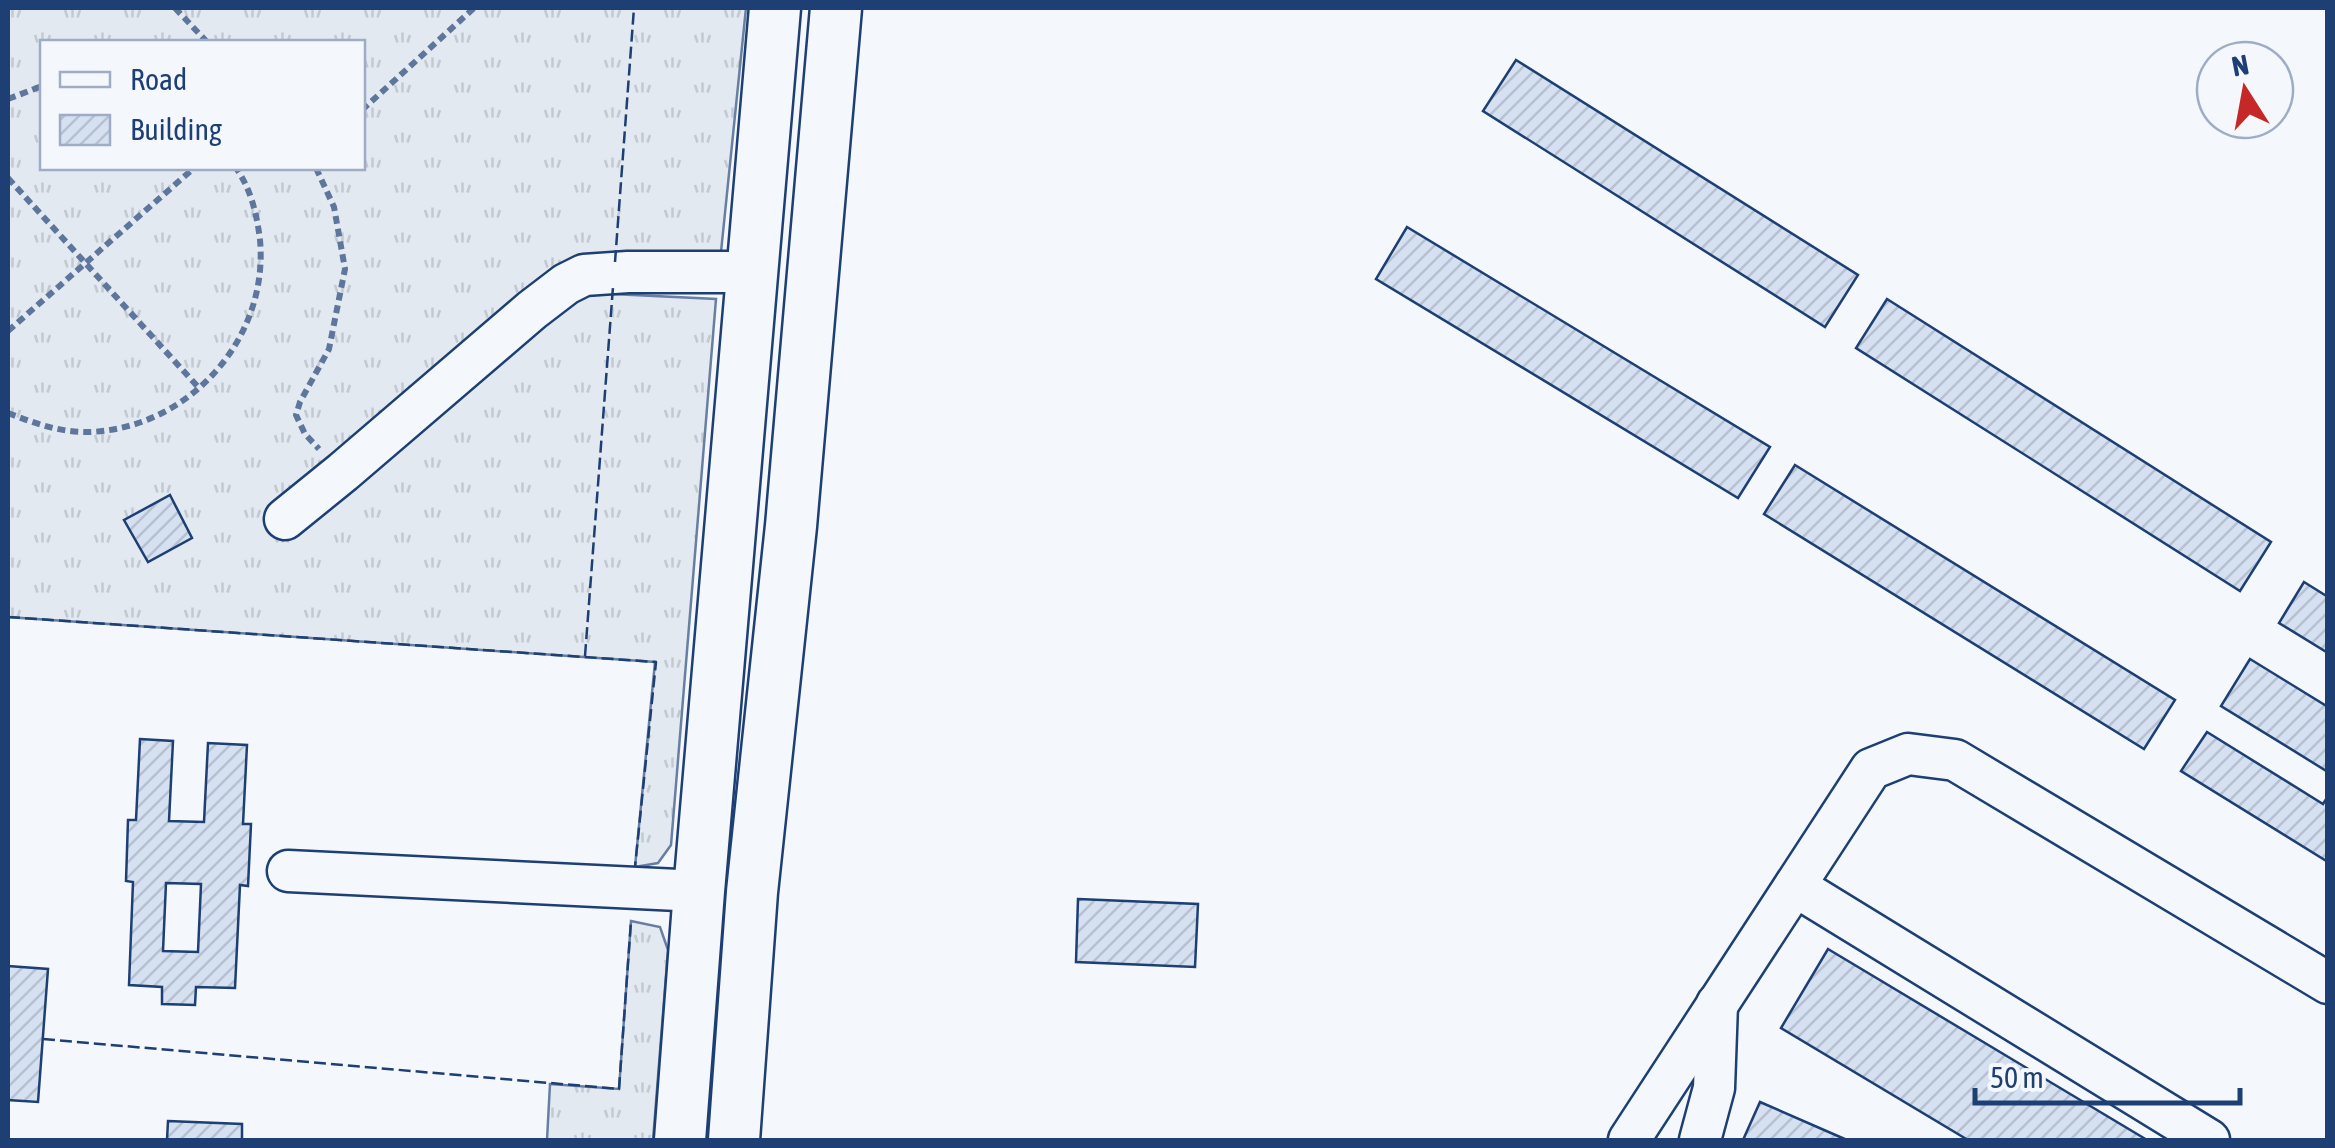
<svg xmlns="http://www.w3.org/2000/svg" width="2335" height="1148" font-family="'Asap Condensed',sans-serif">
  <defs>
    <pattern id="grass-tufts" width="24" height="20" patternUnits="userSpaceOnUse" patternTransform="scale(2.5)"><rect width="24" height="20" fill="#e3e9f0"/><path d="M3 7l-1-3M5 7V3M7 7l1-3M15 17l-1-3M17 17v-4M19 17l1-3" fill="none" stroke="#c2c9d1"/></pattern>
    <pattern id="building-hatch" width="6" height="6" patternUnits="userSpaceOnUse" patternTransform="scale(2.5)"><rect width="6" height="6" fill="#d5e0f0"/><path d="M-1 1l2-2M0 6l6-6M5 7l2-2" fill="none" stroke="#b6c1d1"/></pattern>
  </defs>
  <rect width="100%" height="100%" fill="#f4f7fb"/>
  <g fill="url(#grass-tufts)" stroke="#687fa3" stroke-width="2.5" fill-rule="evenodd">
    <path d="M 8,8 L 746,8 L 721,252 L 615,253 L 613,294 L 716,299 L 671,845 L 658,863 L 635,867 L 655,662 L 8,617 ZM 42,42 L 362,42 L 362,168 L 42,168 Z"/>
    <polygon points="631,921 660,927 668,950 653,1140 547,1140 550,1084 619,1089"/>
  </g>
  <g fill="url(#building-hatch)" stroke="#1d3f73" stroke-width="2.5" fill-rule="evenodd">
    <polygon points="1516,60 1858,275 1825,327 1483,111"/>
    <polygon points="1407,227 1770,447 1738,498 1376,279"/>
    <polygon points="1887,299 2271,542 2240,591 1856,348"/>
    <polygon points="1795,465 2175,700 2144,749 1764,514"/>
    <polygon points="170,495 192,538 148,562 124,520"/>
    <polygon points="2304,582 2328,597 2328,653 2279,623"/>
    <polygon points="2250,659 2328,707 2328,772 2221,706"/>
    <polygon points="2207,732 2323,804 2328,796 2328,862 2181,771"/>
    <path d="M 140,739 L 173,741 L 169,821 L 204,822 L 208,743 L 247,745 L 243,824 L 251,824 L 248,886 L 240,885 L 235,988 L 196,987 L 195,1005 L 162,1004 L 162,987 L 129,985 L 133,882 L 126,881 L 128,820 L 136,820 ZM 166,883 L 201,884 L 198,952 L 163,951 Z"/>
    <polygon points="1078,899 1198,904 1195,967 1076,962"/>
    <polygon points="1828,949 2147,1140 1968,1140 1781,1028"/>
    <polygon points="8,966 48,969 38,1102 8,1100"/>
    <polygon points="1760,1102 1847,1140 1743,1140"/>
    <polygon points="168,1121 242,1124 242,1140 167,1140"/>
  </g>
  <g fill="none" stroke-linecap="round" stroke-linejoin="round">
    <defs>
      <g id="minor">
        <polyline points="285,519 343,472 532,310 566,284 584,275 628,272 753,272"/>
        <polyline points="288,871 699,891"/>
        <polyline points="1795,886 2209,1140"/>
        <polyline points="1629,1140 1871,769 1908,754 1955,760 2328,983"/>
        <polyline points="1700,1140 1714,1088 1717,1004"/>
      </g>
      <g id="major">
        <polyline points="680,1140 699,891 775,8"/>
        <polyline points="734,1140 752,892 791,526 836,8"/>
      </g>
    </defs>
    <use href="#minor" stroke="#1d3f73" stroke-width="45"/>
    <use href="#major" stroke="#1d3f73" stroke-width="55"/>
    <g stroke="#5e769c" stroke-width="6" stroke-dasharray="8 5" stroke-linecap="butt">
      <polyline points="175,8 207,42"/>
      <polyline points="8,99 42,86"/>
      <polyline points="362,110 474,8"/>
      <polyline points="316,168 334,207 345,269 329,349 300,402 296,415 305,434 319,449"/>
      <polyline points="8,178 199,388"/>
      <polyline points="8,331 194,168"/>
      <path d="M 8,413 C 34,423 61,433 90,432 C 189,428 269,339 260,240 C 257,215 251,189 236,168"/>
    </g>
    <use href="#minor" stroke="#f4f7fb" stroke-width="40"/>
    <use href="#major" stroke="#f4f7fb" stroke-width="50"/>
    <g stroke="#1d3f73" stroke-width="2.5" stroke-dasharray="12 5" stroke-linecap="butt">
      <polyline points="615,262 634,8"/>
      <polyline points="8,617 656,662 635,867"/>
      <polyline points="585,656 613,287"/>
      <polyline points="43,1039 619,1089 631,921"/>
    </g>
  </g>
  <rect width="2335" height="1148" fill="none" stroke="#1d3f73" stroke-width="20"/>
  <rect x="40" y="40" width="325" height="130" fill="#f4f7fb" stroke="#9eadc5" stroke-width="2.5"/>
  <rect x="60" y="72" width="50" height="15" fill="#f4f7fb" stroke="#9eadc5" stroke-width="2.5"/>
  <text x="130" y="90" font-size="30" fill="#1d3f73">Road</text>
  <rect x="60" y="115" width="50" height="30" fill="url(#building-hatch)" stroke="#9eadc5" stroke-width="2.5"/>
  <text x="130" y="140" font-size="30" fill="#1d3f73">Building</text>
  <g transform="translate(2245 90) rotate(349)"><circle r="48" fill="#f4f7fb" stroke="#9eadc5" stroke-width="2.5"/>
  <path d="M0-8L18 38L0 25L-18 38Z" fill="#c62828"/>
  <text y="-15" font-size="28" font-weight="bold" text-anchor="middle" fill="#1d3f73">N</text>
  </g>
  <path d="M1975 1088v15h265v-15" fill="none" stroke="#1d3f73" stroke-width="5"/>
  <text x="1990" y="1088" font-size="30" fill="#1d3f73" stroke="#f4f7fb" stroke-width="8" paint-order="stroke">50 m</text>
</svg>
